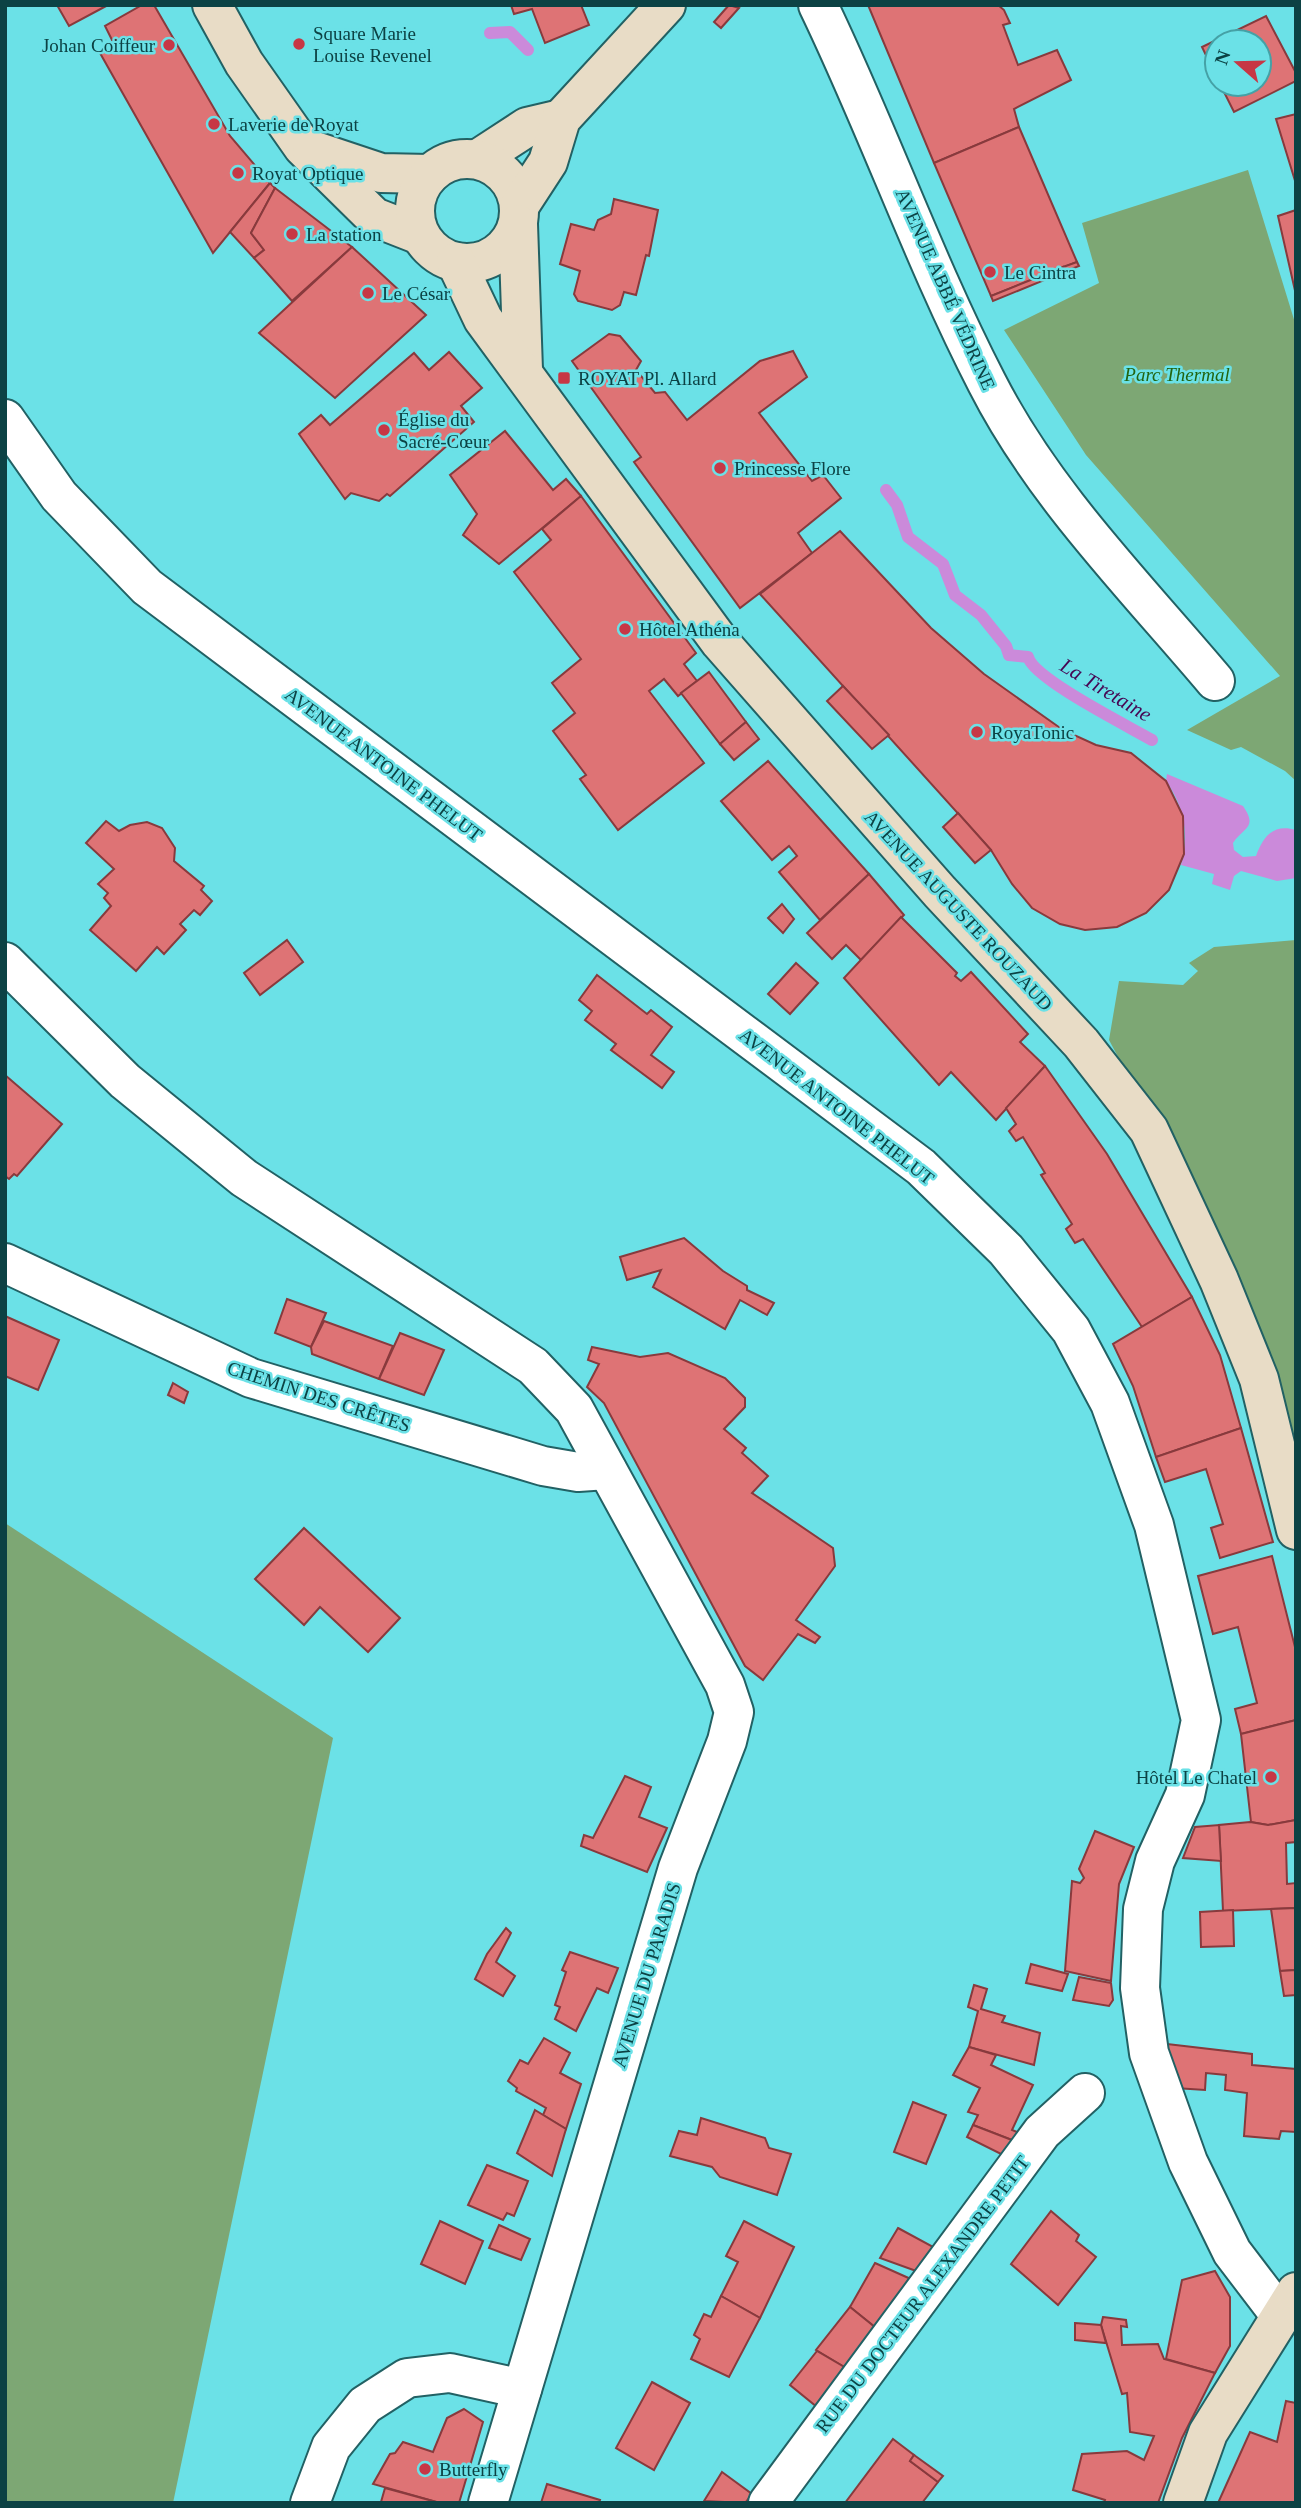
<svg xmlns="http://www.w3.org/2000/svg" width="1301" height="2508" font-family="'Times New Roman',serif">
  <rect width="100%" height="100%" fill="#6be1e7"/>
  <g fill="#7da774">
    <polygon points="1248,170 1296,326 1296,781 1285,771 1241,747 1231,750 1187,730 1280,676 1086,455 1004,330 1099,283 1082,223"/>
    <polygon points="1296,940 1296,1445 1212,1232 1109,1040 1119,981 1183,985 1198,971 1189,963 1214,947"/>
    <polygon points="5,1523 333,1738 173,2503 5,2503"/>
  </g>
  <path fill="#cb8ada" d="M 1167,774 L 1243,806 C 1258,828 1244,827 1233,843 L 1234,850 L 1243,857 L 1256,856 C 1263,837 1273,823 1296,830 L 1296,878 L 1277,881 L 1241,871 L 1234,876 L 1230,890 L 1212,884 L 1214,874 L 1181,865 C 1190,835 1184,806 1166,781 Z"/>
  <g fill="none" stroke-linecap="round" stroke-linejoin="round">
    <g stroke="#cb8ada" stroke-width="12">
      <polyline points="490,33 510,32 528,50"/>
      <path d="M 886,490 L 897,505 L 908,537 L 943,564 L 955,595 L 981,615 L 1006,646 L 1009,655 L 1028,657 C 1034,679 1128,726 1152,740"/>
    </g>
  </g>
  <g fill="#de7375" stroke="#883a3d" stroke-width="2">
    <polygon points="57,5 108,5 69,26"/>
    <polygon points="142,5 154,5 230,136 270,183 213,253 100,53 114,44 105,26"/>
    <polygon points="511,5 581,5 589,25 545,43 532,9 514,14"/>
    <polygon points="729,5 739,8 721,28 714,22"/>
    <polygon points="868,5 998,5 1004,10 1010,23 1003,25 1018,65 1057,50 1071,80 1014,109 1019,127 934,163"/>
    <polygon points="1266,16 1296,73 1296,81 1234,112 1220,84 1259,84 1259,42 1217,42 1217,78 1202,47"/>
    <polygon points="1296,114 1296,184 1276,119"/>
    <polygon points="1019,127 1077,262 991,296 934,163"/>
    <polygon points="270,183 275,188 251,233 264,250 254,258 230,232"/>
    <polygon points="275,188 352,247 292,301 254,258 264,250 251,233"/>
    <polygon points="614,199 658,210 649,256 646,255 636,295 624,292 620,305 612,310 578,301 574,294 580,271 560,264 571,224 594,230 598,220 611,214"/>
    <polygon points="1296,210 1296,295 1278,216"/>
    <polygon points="352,247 426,315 335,398 259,333"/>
    <polygon points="1077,262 1079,266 1064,272 1063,267"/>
    <polygon points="1063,267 1064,272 993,301 991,296"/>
    <polygon points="609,334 620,336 641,361 636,370 646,382 655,393 665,392 687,420 760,361 793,351 807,377 759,413 812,481 823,475 841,498 798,533 812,553 740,608 634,462 641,457 572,361"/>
    <polygon points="449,352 482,388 461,406 474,422 390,496 387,494 379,501 351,493 345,499 299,434 321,415 330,425 414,353 429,370"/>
    <polygon points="505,431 553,490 566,479 581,496 499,564 463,535 477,514 450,475"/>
    <polygon points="581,496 696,653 684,664 697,681 678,696 664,679 649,691 704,763 618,830 580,779 586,775 553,731 575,713 552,683 581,659 514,572 551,540 542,529"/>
    <polygon points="840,531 931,628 984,674 1063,730 1096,745 1131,753 1166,781 1183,816 1184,854 1169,890 1146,913 1117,927 1085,930 1060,924 1032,908 1012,884 991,850 760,594"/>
    <polygon points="709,672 746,722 720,744 681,693"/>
    <polygon points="843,686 889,735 872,749 827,701"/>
    <polygon points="746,722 759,739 734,760 720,744"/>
    <polygon points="768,761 869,874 820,920 779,872 797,856 789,846 772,860 721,801"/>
    <polygon points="958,813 991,850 975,863 943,827"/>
    <polygon points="106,821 119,831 130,825 147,822 162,828 175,848 174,861 204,886 201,890 212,901 200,915 194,910 180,924 186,930 164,954 157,947 136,971 90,930 111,906 104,898 108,893 98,884 114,869 86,843"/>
    <polygon points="869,874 904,915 861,960 846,945 832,959 807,933"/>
    <polygon points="782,904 794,919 783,933 768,918"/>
    <polygon points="901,917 957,973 955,976 961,981 971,972 1028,1034 1020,1042 1045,1066 996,1120 951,1072 939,1085 844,978"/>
    <polygon points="287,940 303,962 260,995 244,973"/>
    <polygon points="796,963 818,983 790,1014 768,994"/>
    <polygon points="597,975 647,1014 651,1010 672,1027 651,1055 674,1072 662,1088 611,1050 616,1044 585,1020 592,1011 579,1000"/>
    <polygon points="1045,1066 1107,1154 1192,1297 1142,1327 1083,1239 1075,1243 1066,1229 1072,1224 1041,1175 1045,1173 1023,1137 1016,1141 1009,1131 1016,1124 1006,1108"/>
    <polygon points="5,1075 62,1124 17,1176 14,1174 9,1179 5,1176"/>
    <polygon points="684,1238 723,1271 747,1286 747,1290 774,1303 767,1315 740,1300 725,1329 653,1287 661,1270 627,1280 620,1257"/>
    <polygon points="1192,1297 1220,1355 1241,1428 1156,1457 1133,1386 1113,1344"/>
    <polygon points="287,1299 326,1313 311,1347 275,1333"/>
    <polygon points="5,1316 59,1340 38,1390 5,1376"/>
    <polygon points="324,1321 393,1346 379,1379 312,1354 311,1347"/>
    <polygon points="400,1333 444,1350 424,1395 379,1379"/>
    <polygon points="592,1347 640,1357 668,1353 725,1378 745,1398 745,1407 724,1429 746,1448 742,1453 768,1476 752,1493 833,1548 835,1566 796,1620 820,1637 815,1643 798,1634 763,1680 745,1666 604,1403 587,1387 599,1364 588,1360"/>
    <polygon points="173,1383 188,1392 184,1403 168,1395"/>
    <polygon points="1241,1428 1273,1542 1220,1558 1211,1528 1223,1524 1206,1469 1165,1482 1156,1457"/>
    <polygon points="304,1528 400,1618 368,1652 320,1607 304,1625 255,1579"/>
    <polygon points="1272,1556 1296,1651 1296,1720 1241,1734 1235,1709 1257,1703 1238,1627 1213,1634 1198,1576"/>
    <polygon points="1296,1720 1296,1820 1268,1825 1251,1822 1241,1734"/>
    <polygon points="625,1776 651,1787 639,1817 667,1828 647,1872 581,1846 584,1835 593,1838"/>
    <polygon points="1296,1820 1296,1842 1286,1843 1287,1884 1296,1883 1296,1908 1223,1911 1219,1825 1250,1822 1268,1825"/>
    <polygon points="1219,1825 1221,1861 1183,1858 1195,1827"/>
    <polygon points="1095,1831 1134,1847 1119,1884 1111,1981 1065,1971 1072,1881 1080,1883 1084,1878 1079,1869"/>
    <polygon points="1296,1908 1296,1970 1280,1971 1271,1909"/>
    <polygon points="1233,1910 1234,1946 1201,1947 1200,1912"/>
    <polygon points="506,1928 511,1933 496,1962 515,1976 503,1996 475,1979 487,1954"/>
    <polygon points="570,1952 618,1968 608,1993 597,1988 576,2031 555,2019 560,2007 555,2005 566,1972 562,1970"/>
    <polygon points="1031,1964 1068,1974 1062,1991 1026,1983"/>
    <polygon points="1296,1970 1296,1995 1284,1996 1280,1971"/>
    <polygon points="1079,1977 1111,1983 1113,2000 1109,2006 1073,2000"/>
    <polygon points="974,1985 987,1989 981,2009 1005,2016 1002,2022 1040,2033 1034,2065 969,2047 978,2011 968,2007"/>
    <polygon points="544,2038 570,2053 560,2073 581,2084 566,2129 543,2115 546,2108 516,2091 517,2088 508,2081 520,2060 528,2064"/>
    <polygon points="1167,2044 1252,2054 1252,2065 1296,2069 1296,2132 1281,2131 1279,2139 1244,2136 1247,2093 1225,2090 1226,2075 1206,2073 1205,2090 1175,2088"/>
    <polygon points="969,2047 996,2055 991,2065 1033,2085 1012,2130 1022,2134 1017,2142 973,2125 978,2115 968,2112 980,2088 953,2075"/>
    <polygon points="913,2102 946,2115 926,2164 894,2152"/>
    <polygon points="535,2110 566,2129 552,2176 517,2153"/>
    <polygon points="701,2118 765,2138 769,2148 791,2154 777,2195 720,2177 712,2167 670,2156 679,2131 697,2135"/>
    <polygon points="973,2125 1017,2142 1007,2157 967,2137"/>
    <polygon points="487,2165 528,2181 514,2216 507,2213 503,2220 468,2205"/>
    <polygon points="1051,2211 1079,2235 1076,2241 1096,2257 1058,2305 1011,2264"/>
    <polygon points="440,2221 483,2241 465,2284 421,2264"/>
    <polygon points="744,2221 794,2247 760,2318 721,2296 738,2262 726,2256"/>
    <polygon points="499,2225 530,2239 521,2260 489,2248"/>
    <polygon points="898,2228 937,2249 919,2272 880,2258"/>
    <polygon points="875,2263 913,2280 876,2328 850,2307"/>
    <polygon points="1215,2271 1230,2297 1230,2346 1215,2373 1166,2359 1182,2280"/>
    <polygon points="721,2296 760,2318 729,2377 691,2359 700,2339 694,2335 704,2314 711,2317"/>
    <polygon points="850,2307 876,2328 846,2368 816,2350"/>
    <polygon points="1103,2317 1126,2320 1127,2327 1121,2326 1122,2345 1158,2344 1164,2359 1215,2373 1182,2438 1158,2503 1104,2503 1105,2500 1073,2490 1082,2454 1127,2451 1144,2460 1154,2436 1130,2432 1127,2393 1122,2394 1101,2325"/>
    <polygon points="1075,2323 1101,2325 1106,2343 1075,2340"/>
    <polygon points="817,2351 846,2368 817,2407 790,2385"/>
    <polygon points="652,2382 690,2403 654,2470 616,2448"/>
    <polygon points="1286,2401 1296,2403 1296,2503 1218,2503 1250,2432 1277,2442"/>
    <polygon points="464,2409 483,2422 459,2503 440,2503 373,2484 390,2454 395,2453 403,2442 433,2452 447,2418"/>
    <polygon points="893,2439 914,2455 910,2461 938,2482 922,2503 845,2503"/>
    <polygon points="914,2455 943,2476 938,2482 910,2461"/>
    <polygon points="722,2472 752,2494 745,2503 704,2501"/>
    <polygon points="547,2484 600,2500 599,2503 541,2503"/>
    <polygon points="385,2488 440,2503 381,2502"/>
  </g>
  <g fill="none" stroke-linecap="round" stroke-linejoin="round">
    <defs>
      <g id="minor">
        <path d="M 818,5 C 878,129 924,261 987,383 C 1044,495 1135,586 1215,681"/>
        <polyline points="5,419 59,496 147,587 921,1167 1006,1250 1071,1330 1110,1403 1154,1525 1201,1720 1185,1795 1155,1861 1143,1909 1140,1988 1149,2053 1188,2162 1232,2252 1280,2315"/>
        <polyline points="5,962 125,1081 244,1178 533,1366 574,1409 725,1685 734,1712 727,1741 678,1868 488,2503"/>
        <polyline points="5,1263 251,1378 543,1466 578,1472 607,1470"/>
        <polyline points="310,2503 331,2447 365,2405 407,2378 450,2373 522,2389"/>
        <polyline points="768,2503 1042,2132 1085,2093"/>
      </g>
      <g id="secondary">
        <polyline points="212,5 244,63 303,147 374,217 420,235"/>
        <polyline points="312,150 381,173 430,174"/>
        <polyline points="478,159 527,127 561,119"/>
        <circle cx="467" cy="211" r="52"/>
        <polyline points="520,205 548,162 561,119 666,5"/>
        <polyline points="518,224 523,370"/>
        <polyline points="456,262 483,319 720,642 940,892 1081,1043 1149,1130 1219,1280 1259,1379 1296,1530"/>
        <polyline points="1183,2503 1208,2433 1296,2292"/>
      </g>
    </defs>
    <use href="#minor" stroke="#226164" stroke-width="42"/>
    <use href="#secondary" stroke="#226164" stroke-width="42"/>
    <use href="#minor" stroke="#fff" stroke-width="38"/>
    <use href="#secondary" stroke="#e8dcc6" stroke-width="38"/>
  </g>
  <g fill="#c73745" stroke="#6be1e7" stroke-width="2.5">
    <circle cx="299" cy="44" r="7"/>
    <circle cx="169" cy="45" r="7"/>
    <circle cx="214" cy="124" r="7"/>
    <circle cx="238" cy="173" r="7"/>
    <circle cx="292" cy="234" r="7"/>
    <circle cx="990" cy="272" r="7"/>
    <circle cx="368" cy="293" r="7"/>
    <rect x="557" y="371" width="14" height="14" rx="3.5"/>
    <circle cx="384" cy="430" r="7"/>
    <circle cx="720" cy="468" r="7"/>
    <circle cx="625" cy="629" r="7"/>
    <circle cx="977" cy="732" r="7"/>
    <circle cx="1271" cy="1777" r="7"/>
    <circle cx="425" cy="2469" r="7"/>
  </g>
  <g text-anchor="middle" stroke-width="5" stroke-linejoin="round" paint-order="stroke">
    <g font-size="19" fill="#0c4244" stroke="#6be1e7" text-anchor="start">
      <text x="313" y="40">Square Marie<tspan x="313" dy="22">Louise Revenel</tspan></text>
      <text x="155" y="52" text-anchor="end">Johan Coiffeur</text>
      <text x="228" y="131">Laverie de Royat</text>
      <text x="252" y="180">Royat Optique</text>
      <text x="306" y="241">La station</text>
      <text x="1004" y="279">Le Cintra</text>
      <text x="382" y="300">Le César</text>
      <text x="578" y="385">ROYAT Pl. Allard</text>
      <text x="398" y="426">Église du<tspan x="398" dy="22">Sacré-Cœur</tspan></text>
      <text x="734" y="475">Princesse Flore</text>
      <text x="639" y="636">Hôtel Athéna</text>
      <text x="991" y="739">RoyaTonic</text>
      <text x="1257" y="1784" text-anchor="end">Hôtel Le Chatel</text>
      <text x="439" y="2476">Butterfly</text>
    </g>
    <g font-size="19" fill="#0c4244" stroke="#6be1e7">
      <text transform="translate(946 289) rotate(66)" y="7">AVENUE ABBÉ VÉDRINE</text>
      <text transform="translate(384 764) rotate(37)" y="7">AVENUE ANTOINE PHELUT</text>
      <text transform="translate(959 910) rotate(47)" y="7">AVENUE AUGUSTE ROUZAUD</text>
      <text transform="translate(837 1106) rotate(38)" y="7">AVENUE ANTOINE PHELUT</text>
      <text transform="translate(319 1396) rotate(18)" y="7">CHEMIN DES CRÊTES</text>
      <text transform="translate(646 1975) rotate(-73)" y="7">AVENUE DU PARADIS</text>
      <text transform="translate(922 2294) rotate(-53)" y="7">RUE DU DOCTEUR ALEXANDRE PETIT</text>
    </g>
    <g font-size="19" font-style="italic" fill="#236411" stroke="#6be1e7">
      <text x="1177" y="381">Parc Thermal</text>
    </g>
    <g font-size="21" font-style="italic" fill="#460753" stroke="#6be1e7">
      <text transform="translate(1106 690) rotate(31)" y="7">La Tiretaine</text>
    </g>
  </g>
  <rect width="1301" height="2508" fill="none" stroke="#0c4244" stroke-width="14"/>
  <g transform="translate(1238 63) rotate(290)"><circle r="33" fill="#6be1e7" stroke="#45a1a6" stroke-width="2"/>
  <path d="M0-5L12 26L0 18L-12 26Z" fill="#c73745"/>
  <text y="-10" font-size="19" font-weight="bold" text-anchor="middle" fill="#0c4244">N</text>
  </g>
</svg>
